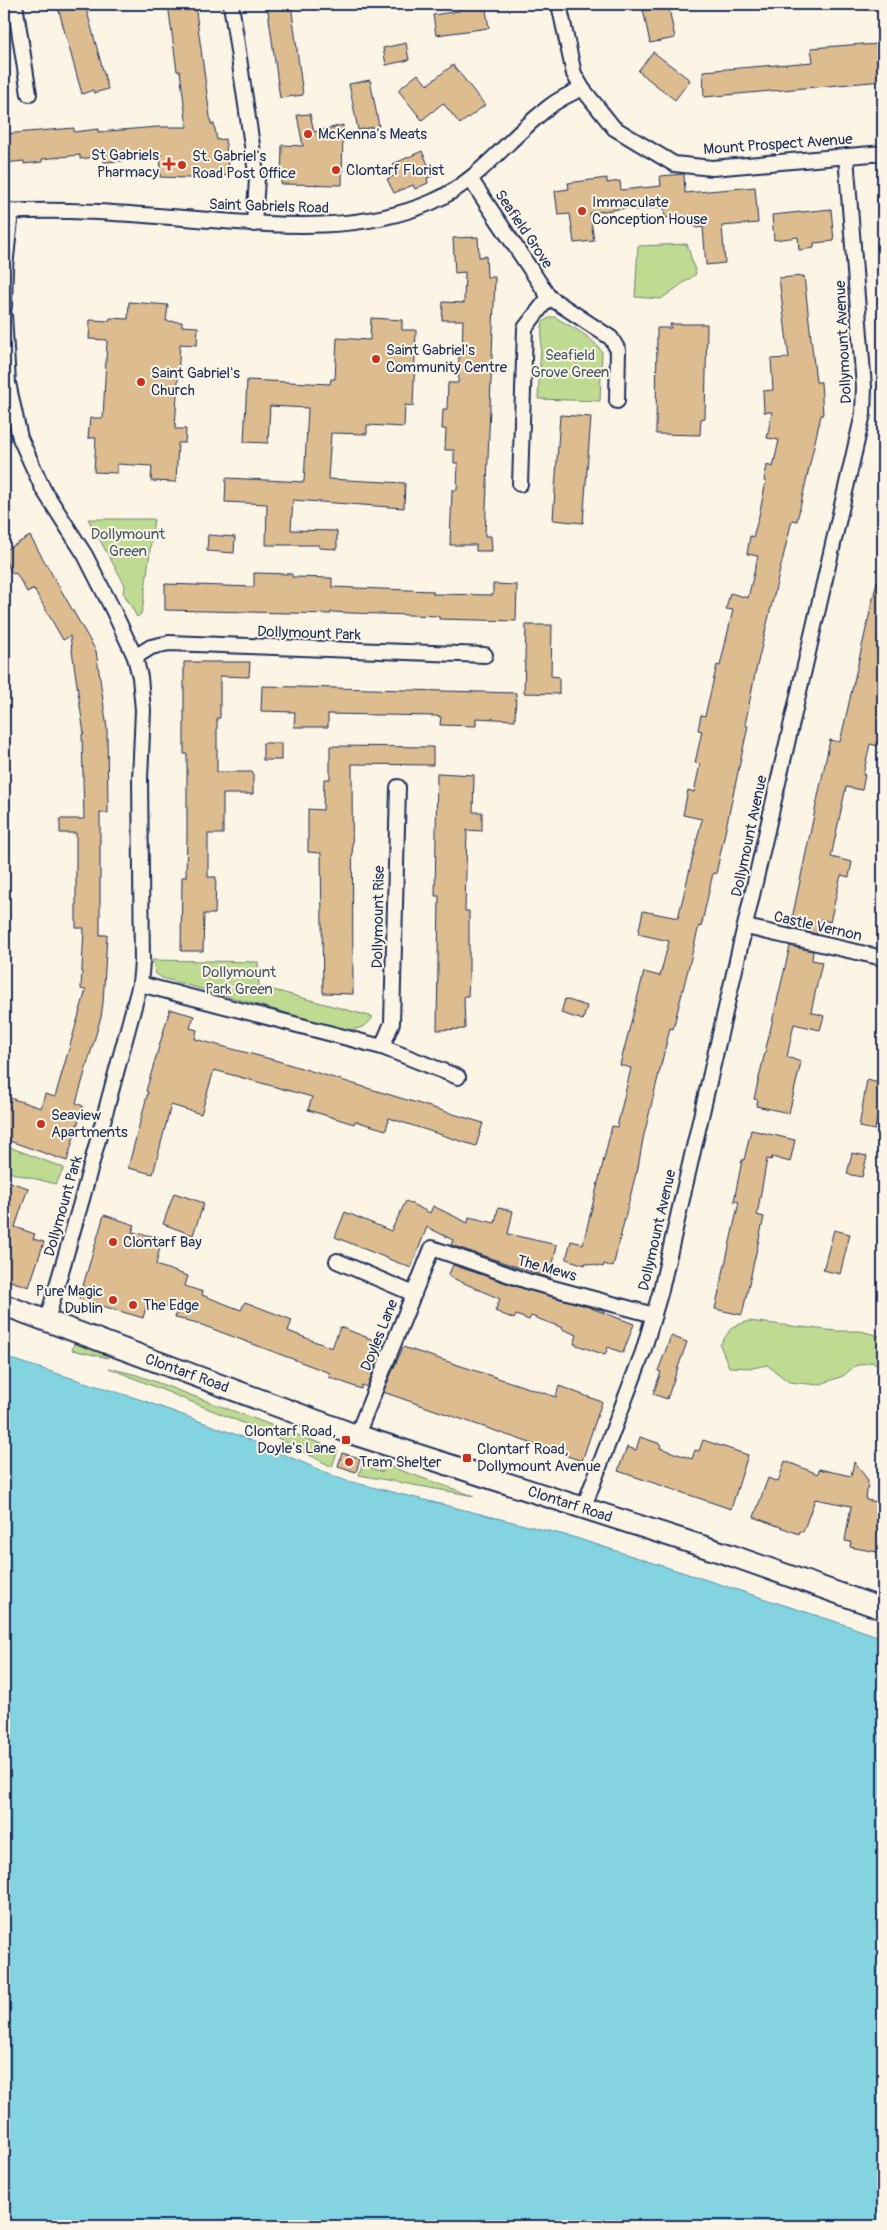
<svg xmlns="http://www.w3.org/2000/svg" width="887" height="2230" font-family="Pangolin,sans-serif">
  <rect width="100%" height="100%" fill="#fcf5e5"/>
  <filter id="ink" filterUnits="userSpaceOnUse"><feTurbulence type="fractalNoise" baseFrequency=".02" numOctaves="2"/><feDisplacementMap in="SourceGraphic" scale="10" xChannelSelector="R" yChannelSelector="G"/><feConvolveMatrix kernelMatrix="1 2 1 2 8 2 1 2 1" color-interpolation-filters="sRGB"/></filter>
  <g filter="url(#ink)">
    <g fill="#bfda91" stroke="#6d8478">
      <polygon points="687,244 696,274 661,299 635,297 638,246"/>
      <path d="M 550,317 L 555,317 C 571,327 592,336 602,352 L 600,401 L 538,399 L 542,327 L 543,322 Z"/>
      <polygon points="88,519 154,519 143,606 141,614 137,617 123,592 125,585"/>
      <path d="M 152,960 L 258,962 L 259,986 L 373,1017 C 367,1027 359,1029 347,1030 L 162,978 L 156,974 Z"/>
      <polygon points="4,1145 64,1168 56,1184 4,1171"/>
      <polygon points="748,1321 836,1331 861,1331 883,1337 883,1366 871,1362 855,1366 843,1376 818,1385 789,1382 767,1365 753,1368 729,1367 720,1345 732,1327"/>
      <polygon points="75,1341 109,1353 108,1358 72,1350"/>
      <polygon points="109,1368 137,1375 338,1450 332,1467 272,1435"/>
      <polygon points="362,1465 383,1472 385,1465 474,1496 359,1475"/>
    </g>
    <polygon fill="#84d3e1" stroke="#5a91ad" points="4,1357 142,1400 240,1436 344,1480 573,1537 837,1622 883,1638 883,2226 4,2226"/>
    <g fill="#ddbc90" stroke="#1b2f5e">
      <polygon points="57,4 85,4 108,89 94,93 93,90 82,94"/>
      <polygon points="168,4 195,4 211,124 214,124 217,140 225,139 230,176 215,175 215,179 160,177 161,154 122,158 122,161 104,162 104,156 80,159 80,155 42,159 42,162 24,164 24,161 4,163 4,134 74,128 74,132 98,129 98,132 157,127 187,127 180,71 177,71"/>
      <polygon points="267,4 291,4 303,95 280,98"/>
      <polygon points="458,4 485,4 489,28 436,35 433,15 459,11"/>
      <polygon points="642,4 668,4 675,38 650,43"/>
      <polygon points="406,43 409,60 386,65 383,48"/>
      <polygon points="863,44 863,45 883,44 883,81 704,97 703,71 813,62 811,48"/>
      <polygon points="653,52 690,80 675,100 638,71"/>
      <polygon points="453,65 485,105 460,124 443,103 422,120 398,90 418,74 427,85"/>
      <polygon points="370,80 379,126 358,130 349,84"/>
      <polygon points="310,114 314,132 343,125 342,185 281,184 282,145 303,146 297,115"/>
      <polygon points="422,151 433,176 427,178 428,183 415,189 413,185 394,193 387,179 398,174 393,164"/>
      <polygon points="684,174 685,193 755,187 758,223 722,226 725,263 706,265 703,227 696,228 695,215 665,218 664,207 635,210 634,207 590,213 594,241 574,243 570,214 558,215 555,191 569,189 568,183 607,178 607,183 620,181 621,190 661,186 660,176"/>
      <polygon points="831,209 834,241 814,243 814,248 799,250 798,237 774,240 772,215"/>
      <polygon points="478,237 479,257 486,256 487,277 495,277 485,536 491,536 492,551 476,551 476,545 450,545 452,490 457,490 458,463 454,463 454,450 445,450 446,429 442,429 443,409 447,409 448,383 458,383 459,356 462,356 463,320 442,320 443,302 464,303 465,272 455,273 453,238"/>
      <polygon points="804,276 816,382 821,382 823,415 821,415 797,521 792,520 755,674 745,725 748,726 716,874 713,873 701,927 699,926 673,1029 670,1028 643,1139 637,1173 636,1173 613,1267 604,1264 603,1267 585,1263 585,1265 566,1259 571,1241 583,1244 612,1126 617,1127 631,1068 620,1065 644,972 660,976 669,941 638,934 643,911 678,918 702,819 683,815 688,790 694,792 700,764 695,763 702,731 698,730 701,715 705,716 717,665 720,666 733,610 726,609 730,593 748,598 758,556 747,554 750,536 753,537 759,516 766,481 764,481 767,465 773,467 779,440 767,438 772,412 764,412 763,391 773,390 771,359 789,358 779,278"/>
      <polygon points="129,302 168,305 166,321 182,322 182,326 198,327 197,345 180,344 175,429 186,429 185,443 178,443 176,482 151,481 152,466 117,464 117,473 94,472 96,438 88,438 90,418 103,418 107,340 89,339 90,320 109,321 110,318 128,319"/>
      <polygon points="371,318 402,320 402,330 416,330 413,406 405,405 404,427 367,425 367,434 331,433 328,479 405,483 404,508 293,500 291,530 337,531 337,549 319,548 319,545 266,545 267,504 225,502 226,478 304,482 308,408 270,406 268,443 244,442 247,380 330,384 331,379 335,379 337,338 370,340"/>
      <polygon points="670,324 707,324 705,418 701,419 700,435 656,434 657,328 671,328"/>
      <polygon points="560,415 591,417 583,523 553,520"/>
      <polygon points="208,535 235,537 234,553 207,551"/>
      <polygon points="30,536 96,651 107,728 108,813 100,813 100,935 107,935 103,1003 101,1017 76,1103 83,1106 67,1161 4,1139 4,1096 41,1108 45,1094 55,1097 86,990 81,989 84,928 76,928 76,833 60,833 60,819 84,819 82,734 84,734 70,636 63,640 34,589 27,592 16,573 13,574 4,558 4,551"/>
      <polygon points="254,573 292,574 292,577 332,578 332,587 433,591 433,594 493,595 493,584 517,585 516,621 439,619 439,616 352,613 331,612 331,614 165,610 165,584 254,587"/>
      <polygon points="877,581 883,581 883,724 878,746 870,744 863,775 865,775 862,790 846,787 831,857 852,862 849,877 841,875 830,922 821,919 817,934 790,928 830,740 840,742"/>
      <polygon points="526,625 552,625 551,676 559,677 559,694 524,693"/>
      <polygon points="184,662 250,662 249,677 220,676 220,718 217,718 217,772 253,772 253,794 223,794 223,834 208,834 208,877 216,877 215,914 204,914 203,951 181,951 182,877 186,877 187,834 187,754 184,754"/>
      <polygon points="262,686 516,693 515,720 476,718 476,726 440,725 441,717 436,716 328,714 328,727 294,727 295,712 261,711"/>
      <rect x="263" y="743" width="18" height="17"/>
      <polygon points="330,746 433,747 433,765 352,764 353,994 323,993 321,853 308,852 308,809 323,810 324,779 330,779"/>
      <polygon points="437,773 474,775 473,812 482,812 482,831 467,830 465,911 469,911 469,978 468,996 464,996 465,1029 437,1030 439,896 435,896"/>
      <polygon points="790,946 813,951 812,960 822,962 811,1012 824,1016 820,1030 794,1024 787,1057 801,1062 789,1113 756,1106 758,1100 754,1099"/>
      <polygon points="565,999 587,1006 583,1020 561,1013"/>
      <polygon points="170,1009 194,1016 190,1028 197,1030 195,1039 278,1061 483,1123 476,1146 389,1118 386,1130 355,1121 354,1124 308,1110 312,1097 214,1070 201,1114 171,1105 153,1174 128,1168 148,1092 146,1091"/>
      <polygon points="867,1080 883,1084 875,1130 859,1127"/>
      <polygon points="751,1130 795,1140 790,1162 772,1157 771,1160 767,1159 757,1215 764,1217 742,1315 715,1309 739,1202 734,1201 742,1160 744,1160"/>
      <polygon points="852,1153 867,1156 862,1177 847,1174"/>
      <polygon points="4,1180 28,1188 15,1227 35,1234 33,1239 44,1242 29,1287 4,1279"/>
      <polygon points="174,1193 204,1203 193,1235 163,1224"/>
      <polygon points="406,1201 430,1213 433,1206 468,1223 469,1217 495,1223 498,1208 513,1211 508,1234 557,1245 550,1278 451,1245 453,1240 427,1227 411,1268 335,1237 345,1212 391,1231"/>
      <polygon points="104,1215 135,1225 132,1232 162,1238 156,1265 188,1276 185,1286 203,1292 202,1295 241,1310 245,1302 292,1320 288,1331 332,1348 340,1327 384,1344 367,1387 362,1385 361,1389 329,1377 330,1373 194,1322 175,1318 177,1310 148,1300 143,1318 79,1299"/>
      <polygon points="834,1230 850,1234 840,1274 823,1270"/>
      <polygon points="453,1265 527,1290 583,1305 634,1324 623,1353 608,1347 605,1355 574,1344 577,1335 562,1329 563,1328 531,1316 529,1320 516,1315 514,1319 495,1311 500,1299 448,1276"/>
      <polygon points="671,1336 687,1342 667,1399 653,1394 661,1372 658,1371"/>
      <polygon points="403,1347 556,1397 559,1386 602,1402 582,1461 383,1392"/>
      <polygon points="640,1437 661,1444 660,1448 692,1459 695,1450 699,1451 703,1440 748,1455 731,1509 618,1471 627,1447 636,1450"/>
      <polygon points="342,1453 360,1458 356,1472 338,1466"/>
      <polygon points="785,1461 818,1474 819,1469 851,1476 854,1462 868,1480 866,1500 883,1503 882,1553 850,1547 851,1542 845,1541 851,1506 815,1499 803,1532 800,1531 799,1534 754,1517 768,1478 778,1482"/>
    </g>
    <g fill="none" stroke-linecap="round" stroke-linejoin="round">
      <defs>
        <g id="street">
          <polyline points="15,4 29,94"/>
          <polyline points="231,4 257,179 254,224"/>
          <polyline points="559,4 574,74 582,88 614,128 674,164 712,168 883,153"/>
          <polyline points="471,180 549,297 611,338 618,350 617,401"/>
          <path d="M 4,212 C 68,208 132,214 197,219 C 275,225 358,234 432,202 C 480,181 508,138 549,107 C 558,99 571,94 582,88"/>
          <polyline points="4,307 5,267 11,211"/>
          <polyline points="4,315 8,383 20,438 43,489 85,555 113,610 135,657 140,677 143,710 140,779 142,962 140,984 82,1199 47,1320"/>
          <polyline points="520,484 525,328 549,297"/>
          <polyline points="135,657 151,647 169,643 485,655"/>
          <polyline points="746,927 883,958"/>
          <polyline points="140,984 382,1047 458,1077"/>
          <polyline points="382,1047 392,1023 398,787"/>
          <polyline points="337,1261 414,1294"/>
          <polyline points="357,1435 432,1248 530,1282 654,1315"/>
          <polyline points="583,1509 643,1352 661,1290 863,414 864,387 846,156"/>
        </g>
        <polyline id="secondary" points="4,1305 350,1433 730,1555 883,1609"/>
      </defs>
      <use href="#street" stroke="#1b2f5e" stroke-width="18"/>
      <use href="#secondary" stroke="#1b2f5e" stroke-width="24"/>
      <use href="#street" stroke="#fcf5e5" stroke-width="14"/>
      <use href="#secondary" stroke="#fcf5e5" stroke-width="20"/>
    </g>
  </g>
  <g fill="#c8321e" stroke="#fcf5e5" stroke-width="2">
    <circle cx="308" cy="134" r="5"/>
    <path d="M166.5 156.5h5v5h5v5h-5v5h-5v-5h-5v-5h5z"/>
    <circle cx="182" cy="165" r="5"/>
    <circle cx="336" cy="170" r="5"/>
    <circle cx="582" cy="211" r="5"/>
    <circle cx="376" cy="359" r="5"/>
    <circle cx="141" cy="382" r="5"/>
    <circle cx="41" cy="1124" r="5"/>
    <circle cx="113" cy="1242" r="5"/>
    <circle cx="113" cy="1300" r="5"/>
    <circle cx="133" cy="1305" r="5"/>
    <rect x="341" y="1435" width="10" height="10" rx="2.5"/>
    <rect x="462" y="1453" width="10" height="10" rx="2.5"/>
    <circle cx="349" cy="1462" r="5"/>
  </g>
  <g text-anchor="middle" stroke-width="4" stroke-linejoin="round" paint-order="stroke">
    <g font-size="15" fill="#1b2f5e" stroke="#fcf5e5" text-anchor="start">
      <text x="318" y="139">McKenna's Meats</text>
      <text x="159" y="160" text-anchor="end">St Gabriels<tspan x="159" dy="17">Pharmacy</tspan></text>
      <text x="192" y="161">St. Gabriel's<tspan x="192" dy="17">Road Post Office</tspan></text>
      <text x="346" y="175">Clontarf Florist</text>
      <text x="592" y="207">Immaculate<tspan x="592" dy="17">Conception House</tspan></text>
      <text x="386" y="355">Saint Gabriel's<tspan x="386" dy="17">Community Centre</tspan></text>
      <text x="151" y="378">Saint Gabriel's<tspan x="151" dy="17">Church</tspan></text>
      <text x="51" y="1120">Seaview<tspan x="51" dy="17">Apartments</tspan></text>
      <text x="123" y="1247">Clontarf Bay</text>
      <text x="103" y="1296" text-anchor="end">Pure Magic<tspan x="103" dy="17">Dublin</tspan></text>
      <text x="143" y="1310">The Edge</text>
      <text x="336" y="1436" text-anchor="end">Clontarf Road,<tspan x="336" dy="17">Doyle's Lane</tspan></text>
      <text x="477" y="1454">Clontarf Road,<tspan x="477" dy="17">Dollymount Avenue</tspan></text>
      <text x="359" y="1467">Tram Shelter</text>
    </g>
    <g font-size="15" fill="#1b2f5e" stroke="#fcf5e5">
      <text transform="translate(778 144) rotate(-4)" y="5">Mount Prospect Avenue</text>
      <text transform="translate(269 206) rotate(2)" y="5">Saint Gabriels Road</text>
      <text transform="translate(524 229) rotate(56)" y="5">Seafield Grove</text>
      <text transform="translate(843 342) rotate(-93)" y="5">Dollymount Avenue</text>
      <text transform="translate(309 633) rotate(2)" y="5">Dollymount Park</text>
      <text transform="translate(749 836) rotate(-78)" y="5">Dollymount Avenue</text>
      <text transform="translate(378 917) rotate(-89)" y="5">Dollymount Rise</text>
      <text transform="translate(818 926) rotate(13)" y="5">Castle Vernon</text>
      <text transform="translate(63 1206) rotate(-74)" y="5">Dollymount Park</text>
      <text transform="translate(657 1230) rotate(-77)" y="5">Dollymount Avenue</text>
      <text transform="translate(547 1268) rotate(16)" y="5">The Mews</text>
      <text transform="translate(379 1335) rotate(-68)" y="5">Doyles Lane</text>
      <text transform="translate(187 1373) rotate(20)" y="5">Clontarf Road</text>
      <text transform="translate(570 1504) rotate(18)" y="5">Clontarf Road</text>
    </g>
    <g font-size="15" fill="#445a6b" stroke="#fcf5e5">
      <text x="570" y="360">Seafield<tspan x="570" dy="17">Grove Green</tspan></text>
      <text x="128" y="539">Dollymount<tspan x="128" dy="17">Green</tspan></text>
      <text x="239" y="977">Dollymount<tspan x="239" dy="17">Park Green</tspan></text>
    </g>
  </g>
  <rect width="887" height="2230" fill="none" stroke="#fcf5e5" stroke-width="20"/>
  <rect x="10" y="10" width="867" height="2210" fill="none" stroke="#1b2f5e" stroke-width="2" filter="url(#ink)"/>
</svg>
